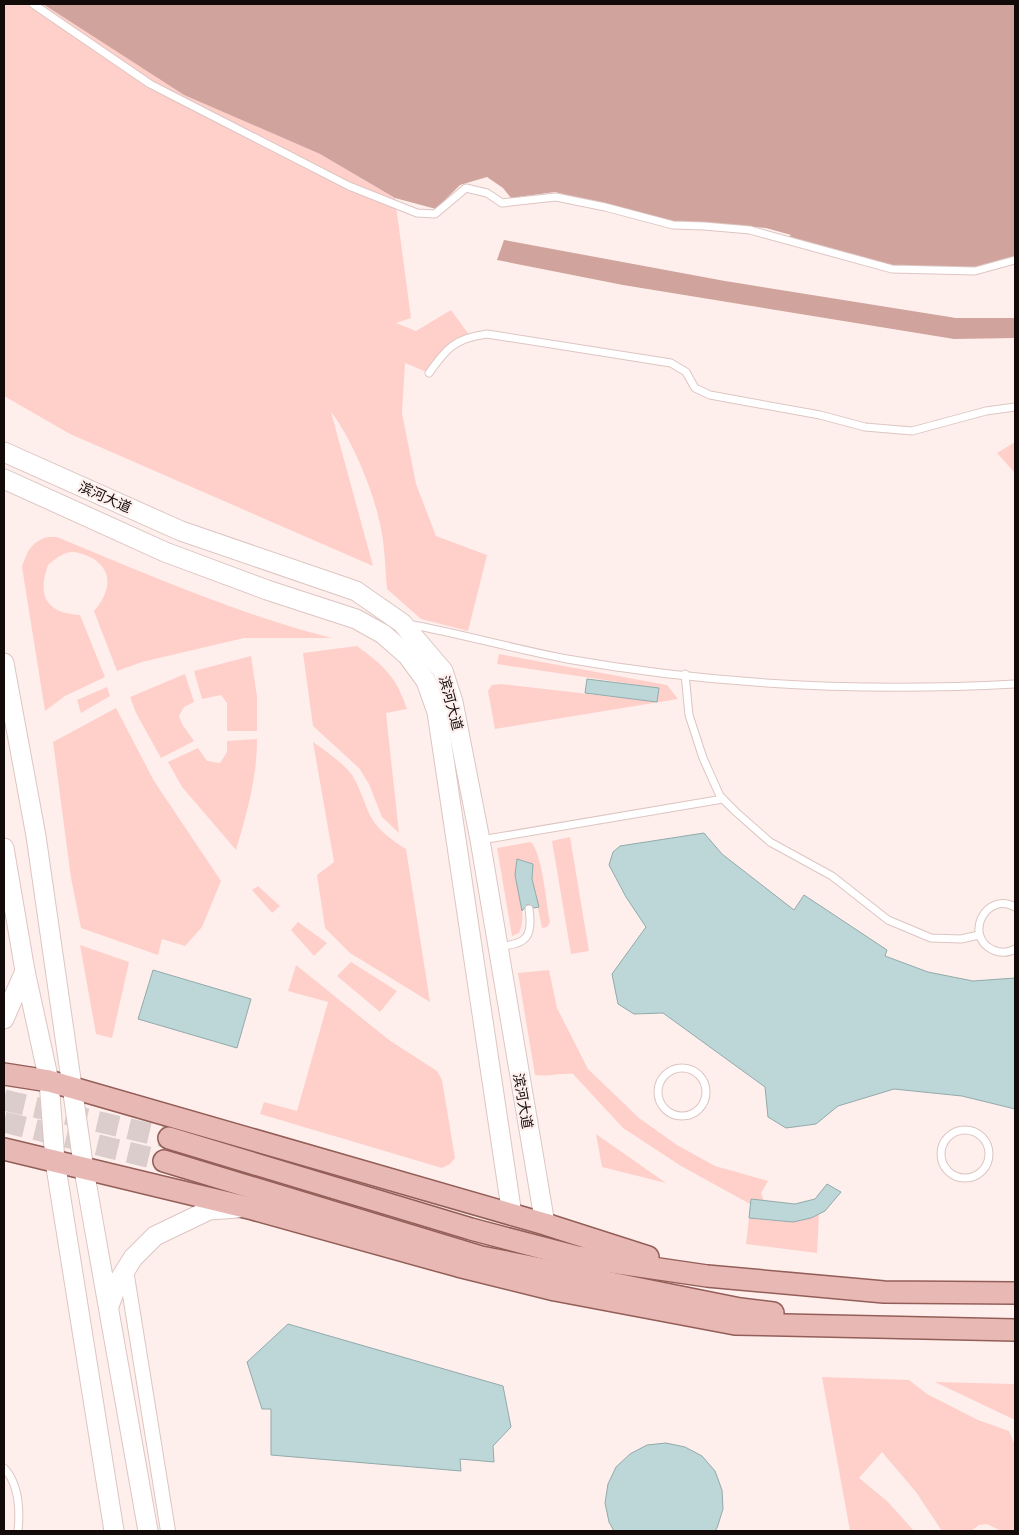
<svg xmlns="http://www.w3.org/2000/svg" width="1019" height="1535" font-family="'Noto Sans','Noto Sans SC',sans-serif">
  <rect width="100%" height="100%" fill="#feefed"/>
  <g fill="#ffd0ca">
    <path d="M 4,4 L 43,4 L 184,95 L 320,154 L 395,198 L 411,318 L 396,323 L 416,331 L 451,310 L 470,336 L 445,350 L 429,373 L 405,363 L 402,413 L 416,484 L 436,536 L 487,555 L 468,631 L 421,619 L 387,589 C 385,568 385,545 380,524 C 373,490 352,439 331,412 L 373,566 L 70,434 L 4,396 Z"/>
    <polygon points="1015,442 1015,473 997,453"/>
    <path d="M 48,537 L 57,537 C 147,574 237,614 332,638 L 244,638 L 142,662 L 117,671 L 94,611 C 110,593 115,570 90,557 C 83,554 78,552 71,552 C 62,553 54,560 48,565 C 37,596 46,613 80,615 L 105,677 L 65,696 L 45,711 L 22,567 C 27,551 32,541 48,537 Z"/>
    <path d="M 357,646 C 384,666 396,676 407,709 L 386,713 L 399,833 L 382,817 L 369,784 L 359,768 L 313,726 L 303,653 Z"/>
    <polygon points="499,654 667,685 678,699 495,729 488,691 492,685 501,684 657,702 659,688 497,664"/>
    <polygon points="251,656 257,696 257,731 227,731 227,703 221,695 202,699 194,671"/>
    <polygon points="185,674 194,702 184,707 179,716 182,724 194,741 161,758 136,713 130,697"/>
    <polygon points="107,687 110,696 81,713 77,700"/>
    <polygon points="116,708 154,781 221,881 202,927 185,946 162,939 158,955 81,928 71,878 53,742"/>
    <path d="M 257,739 C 257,778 247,813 236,850 L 182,787 L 168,762 L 198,748 L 207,761 L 220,763 L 227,752 L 227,741 Z"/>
    <path d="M 313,742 C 327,752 342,762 352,775 C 359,786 363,799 368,811 C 374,827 391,840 406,849 L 430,1002 L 350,953 L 325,928 L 317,875 L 334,862 Z"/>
    <polygon points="570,837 589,951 571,954 552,841"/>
    <path d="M 531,842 C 543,855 546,904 550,922 L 547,927 L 542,928 L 532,879 L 533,864 L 518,859 C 511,884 530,910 519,933 L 512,936 L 497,848 Z"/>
    <polygon points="258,886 280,906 272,913 252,890"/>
    <polygon points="298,922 327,943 314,956 291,930"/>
    <polygon points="80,945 129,962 112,1038 96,1034"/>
    <polygon points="351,962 397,991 380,1012 337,976"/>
    <polygon points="296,965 389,1040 437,1071 442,1080 455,1158 450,1164 442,1168 260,1114 264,1102 297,1111 328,1002 288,991"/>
    <path d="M 549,970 L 557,1008 L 588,1069 L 639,1118 L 677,1145 L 715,1166 L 768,1181 L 761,1193 L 764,1201 L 750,1199 L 750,1204 L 681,1166 L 623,1128 L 573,1074 C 560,1073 549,1077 535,1075 L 518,973 Z"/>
    <polygon points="596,1134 666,1183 602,1167"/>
    <path d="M 819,1214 L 817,1253 L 746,1244 L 749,1218 C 772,1220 797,1226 819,1214 Z"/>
    <polygon points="822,1377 909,1380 927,1394 978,1420 1009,1431 1015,1445 1015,1531 1001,1531 987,1524 979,1525 971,1531 942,1531 916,1492 882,1452 859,1478 888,1502 914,1531 850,1531"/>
    <polygon points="935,1382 1015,1384 1015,1420"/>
  </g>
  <g fill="#d1a39d">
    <polygon points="43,4 1015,4 1015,264 985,271 892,269 786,239 791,235 766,228 705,224 674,225 555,192 511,198 503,188 487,177 460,185 436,209 395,198 320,154 184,95"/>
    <polygon points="504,240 725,281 956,318 1015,318 1015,338 954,339 623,285 497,260"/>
  </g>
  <g fill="#bdd6d7" stroke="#92aaab">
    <polygon points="587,679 659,688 657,702 585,693"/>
    <polygon points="704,833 722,854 794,910 804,895 887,950 885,956 928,972 973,981 1015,978 1015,1109 962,1096 894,1089 838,1106 816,1124 786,1128 768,1117 765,1087 663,1013 634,1014 618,1004 612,974 646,927 626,897 609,865 613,852 620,846"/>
    <polygon points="517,859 533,864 532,879 539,907 534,908 528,904 522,911 515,875"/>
    <polygon points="153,970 251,999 237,1048 138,1019"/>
    <polygon points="827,1184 841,1192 825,1211 811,1218 793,1222 749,1218 751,1199 795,1204 815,1199"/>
    <polygon points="288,1324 503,1386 511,1427 493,1446 494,1462 460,1459 461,1471 271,1455 271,1409 262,1409 247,1362"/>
    <polygon points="666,1443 685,1447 702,1456 715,1471 722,1490 723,1509 717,1528 715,1531 614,1531 609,1522 605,1503 608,1484 616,1467 630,1454 647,1445"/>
  </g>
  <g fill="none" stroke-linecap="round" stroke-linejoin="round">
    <g stroke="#dbcdcb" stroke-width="21" stroke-dasharray="21 11" stroke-linecap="butt">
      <polyline points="4,1100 169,1138"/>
      <polyline points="4,1122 164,1161"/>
    </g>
    <defs>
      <g id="lane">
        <polyline points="33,4 150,84 349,186 417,213 435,214 466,188 487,193 502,203 556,197 605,207 673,225 704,226 750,230 892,269 975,271 1015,260"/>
        <path d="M 429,373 C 446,349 455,338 487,334 L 671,363 L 686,372 L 695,388 L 710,395 L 820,415 L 865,427 L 912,431 L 986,411 L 1015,407"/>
        <path d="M 408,624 C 462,634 514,649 567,659 C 714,685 867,692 1015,684"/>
        <polyline points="685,674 689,715 703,758 720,796 736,812 770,842 832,876 888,920 931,938 961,939 979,935"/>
        <polyline points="481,840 723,799"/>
        <path d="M 1015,907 C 986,891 963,936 993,950 C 1000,953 1008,953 1015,949"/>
        <path d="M 499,946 C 527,945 533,936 529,909"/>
        <circle cx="682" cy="1092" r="24"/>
        <circle cx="965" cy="1154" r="24"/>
        <path d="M 4,1468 C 19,1484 20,1511 18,1531"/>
      </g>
      <polyline id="street" points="126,1270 168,1531"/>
      <g id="secondary">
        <polyline points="4,452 181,531 356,591 402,623 443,671 453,702 480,840 545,1224"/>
        <polyline points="4,479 165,552 267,590 356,619 383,634 407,655 426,681 437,712 512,1215"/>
        <polyline points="4,663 36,836 84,1170 148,1531"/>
        <polyline points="4,848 25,971 49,1081 55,1161 114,1531"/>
        <polyline points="4,1019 25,971"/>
        <polyline points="109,1306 118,1282 133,1258 155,1236 209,1210 238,1208"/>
      </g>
      <g id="primary">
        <polyline points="4,1074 49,1081 545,1224 648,1257"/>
        <polyline points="169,1138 471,1229 577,1257 707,1276 884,1292 1015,1293"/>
        <polyline points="4,1149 249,1208 458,1266 555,1290 735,1324 1015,1330"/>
        <polyline points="164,1161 481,1257 740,1309 773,1313"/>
      </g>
    </defs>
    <use href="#lane" stroke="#ddc5c2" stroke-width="9"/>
    <use href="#street" stroke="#ddc5c2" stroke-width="16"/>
    <use href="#secondary" stroke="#ddc5c2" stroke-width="21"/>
    <use href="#primary" stroke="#945e58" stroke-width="24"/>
    <use href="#lane" stroke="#fff" stroke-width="7"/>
    <use href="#street" stroke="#fff" stroke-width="14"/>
    <use href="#secondary" stroke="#fff" stroke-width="19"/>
    <use href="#primary" stroke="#e8b9b4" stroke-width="21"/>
  </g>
  <g text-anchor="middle" stroke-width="4.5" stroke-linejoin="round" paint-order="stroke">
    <g font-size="14" fill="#130b0a" stroke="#feefed">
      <text transform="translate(105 497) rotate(24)" y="5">滨河大道</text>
      <text transform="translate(451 703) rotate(75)" y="5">滨河大道</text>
      <text transform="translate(523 1101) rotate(80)" y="5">滨河大道</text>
    </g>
  </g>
  <rect width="1019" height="1535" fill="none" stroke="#130b0a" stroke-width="10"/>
</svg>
